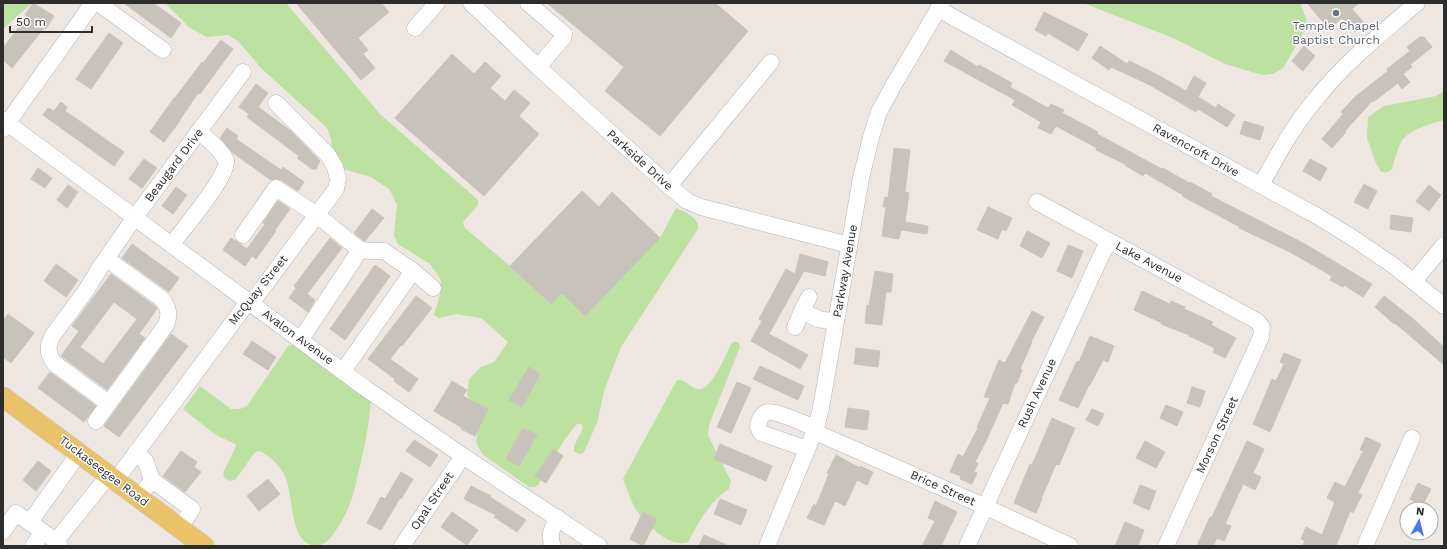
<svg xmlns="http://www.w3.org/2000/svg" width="1447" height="549" font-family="'Work Sans',sans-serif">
  <rect width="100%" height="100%" fill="#eee7e1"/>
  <g fill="#bce1a1">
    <polygon points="3,3 32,3 3,29"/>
    <path d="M 165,3 L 286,3 L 380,114 L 478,200 L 478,205 L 463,222 L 465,228 L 510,266 L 551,304 L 562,293 L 586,315 L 660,238 L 676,208 C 685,212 700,218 698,229 L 621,347 L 605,388 L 597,423 L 584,452 L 580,454 L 574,452 L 574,446 L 583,428 L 582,424 L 577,424 L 565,439 L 538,485 L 535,487 L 529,487 L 482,454 L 476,442 L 480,416 L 479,409 L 467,395 L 469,379 L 481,367 L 494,362 L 508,342 L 481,318 L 456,314 L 439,318 L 434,315 L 440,295 L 441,280 L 430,264 L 398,244 L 394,236 L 397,205 L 390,190 L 371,177 L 343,169 L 332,149 L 331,139 L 327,128 L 262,69 L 238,41 L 228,35 L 207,37 L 190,28 Z"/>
    <polygon points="1083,3 1300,3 1306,18 1307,27 1283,68 1273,74 1262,75 1225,64 1173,38"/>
    <path d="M 1444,91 L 1444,120 C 1431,124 1413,128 1403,139 C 1398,145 1394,162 1392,169 L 1388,172 L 1381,172 L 1375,161 L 1367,138 L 1368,117 L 1384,106 L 1436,96 Z"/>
    <path d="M 735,341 L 739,343 L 740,347 L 709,425 L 708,435 L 731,481 L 729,489 C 709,502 699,522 688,542 C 670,549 644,523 635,508 C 630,499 627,489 623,479 L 677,380 C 685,379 689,386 697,389 C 711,393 726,354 731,344 Z"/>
    <path d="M 294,345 L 371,402 C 369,426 364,450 358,474 C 354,491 351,507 341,522 C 334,533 327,549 311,545 C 290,538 293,497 286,479 C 282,467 271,457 260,451 L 255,452 L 236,479 C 230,482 228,481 223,476 L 224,471 L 236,446 L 235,444 L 216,435 L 183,409 L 200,386 L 231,409 L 240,409 L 247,406 L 288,346 Z"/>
  </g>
  <g fill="#c7c2bc" stroke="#cac3ba" fill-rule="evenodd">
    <polygon points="33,3 54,16 46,29 44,28 12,68 3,60 3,48 27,16 25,15"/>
    <polygon points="124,3 153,3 181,23 171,38"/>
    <polygon points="296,3 381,3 389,12 358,38 368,50 363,54 375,68 361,80"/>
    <polygon points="547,3 715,3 748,31 660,136 605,91 624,67"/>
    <polygon points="1307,3 1359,3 1352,9 1365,24 1355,32 1342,18 1329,29"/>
    <polygon points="1044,12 1088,34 1078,51 1048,33 1046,36 1035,30"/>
    <polygon points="109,33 123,43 91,89 76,79"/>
    <polygon points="1420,37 1424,37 1432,47 1410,65 1412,67 1403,74 1410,82 1402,89 1398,83 1373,102 1372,101 1345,131 1346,132 1332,148 1322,139 1343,114 1341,112 1355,97 1388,71 1387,69 1410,51 1407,47"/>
    <polygon points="221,40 233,49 200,94 198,93 179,121 180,121 164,142 150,132 174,98 175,98 202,62 203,63"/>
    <polygon points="1100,46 1127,64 1129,61 1156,74 1186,91 1194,76 1206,83 1198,97 1216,108 1218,104 1235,115 1227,127 1198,109 1196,112 1150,85 1111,67 1109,70 1092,58"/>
    <polygon points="1304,46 1315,56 1303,71 1292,61"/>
    <polygon points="951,50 978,67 979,65 1012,83 1010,87 1048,108 1051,104 1064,110 1062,113 1098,132 1097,134 1162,169 1163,168 1189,183 1190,182 1212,194 1211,196 1303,243 1372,284 1363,297 1344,285 1343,287 1330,280 1332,276 1290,252 1239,228 1240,227 1182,196 1183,195 1145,173 1143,176 1125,165 1125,164 1096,150 1097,148 1056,126 1051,134 1038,128 1041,122 1012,105 1015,100 944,61"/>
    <polygon points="452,54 474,74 485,62 501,76 490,88 505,101 514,90 530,103 519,116 539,134 484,196 395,118"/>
    <polygon points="256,84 268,93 258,107 291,131 320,161 316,169 312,169 297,158 299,156 247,117 249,114 239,107"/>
    <polygon points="61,102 67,107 65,111 124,152 114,166 43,115 48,108 54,111"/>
    <polygon points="1244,121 1264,127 1260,140 1240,134"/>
    <polygon points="227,128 238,136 236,139 281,170 283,167 304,182 298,191 281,180 276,179 271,180 233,153 220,138"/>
    <polygon points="894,148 910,150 905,192 909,193 905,222 928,226 927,234 901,230 899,239 882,236 886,207 883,207 885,197 888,198"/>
    <polygon points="144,159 157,168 142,188 129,179"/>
    <polygon points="1310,159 1327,168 1320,181 1303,171"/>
    <polygon points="38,168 52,178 45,188 31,179"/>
    <polygon points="1364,184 1377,191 1368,209 1354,202"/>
    <polygon points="68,185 78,192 67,208 57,200"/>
    <polygon points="1429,185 1441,195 1429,211 1416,201"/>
    <polygon points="176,187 187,195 173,214 162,206"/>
    <polygon points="582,191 599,207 612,192 660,238 585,316 562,293 551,304 510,266"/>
    <polygon points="278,201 290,209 275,230 276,231 256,259 252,256 245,266 223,250 231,238 247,249 265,224 263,223"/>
    <polygon points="988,207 1012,218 1006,231 1002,229 998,239 977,230"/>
    <polygon points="372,209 384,218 365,241 364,241 354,233"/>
    <polygon points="1391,215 1413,218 1411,232 1390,229"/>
    <polygon points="1027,231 1050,243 1042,258 1020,246"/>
    <polygon points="330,238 342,248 307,294 315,300 308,312 289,298 296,288 294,286"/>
    <polygon points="132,244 179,278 169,292 122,258"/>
    <polygon points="1068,245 1083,251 1072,278 1057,271"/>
    <polygon points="800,254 828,262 825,276 804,271 769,334 808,355 800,369 751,341 762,321 759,319 786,269 795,274"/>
    <polygon points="56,264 78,280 66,297 44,281"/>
    <polygon points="375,265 390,276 345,340 330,329"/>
    <polygon points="875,271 893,274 891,292 886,292 882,325 865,323 867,305 869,306"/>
    <path d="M 111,274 L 155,306 L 157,309 L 139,334 L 145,338 L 107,390 L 61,356 L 79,331 L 72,326 ZM 114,302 L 137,319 L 103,364 L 80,347 Z"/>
    <polygon points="1142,291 1170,304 1171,301 1185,307 1184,309 1213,322 1211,325 1236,338 1225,358 1213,352 1215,348 1189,336 1189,335 1161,324 1162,323 1134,310"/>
    <polygon points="416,296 432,308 402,346 401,345 390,359 418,379 409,392 394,381 395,379 368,359"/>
    <polygon points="1384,296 1411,317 1444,347 1444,365 1395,323 1394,324 1375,307"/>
    <polygon points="1032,311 1044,317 1031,342 1032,342 1020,369 1022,370 1017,383 1015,383 1008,404 1003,403 986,441 975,462 978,463 974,472 977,473 972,484 960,479 961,476 950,472 958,454 963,457 978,428 977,427 990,398 984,397 999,360 1005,363"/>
    <polygon points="8,314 34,333 11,363 3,357 3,321"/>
    <polygon points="171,334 188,346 119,437 104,426"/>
    <polygon points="1090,336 1114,346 1108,362 1103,360 1090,385 1089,385 1078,408 1059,400 1077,361 1079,362"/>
    <polygon points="252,341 276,357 268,370 243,354"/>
    <polygon points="856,348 880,351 878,367 854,364"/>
    <polygon points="1284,353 1301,360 1270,432 1253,424 1272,379 1276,381 1284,364 1280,362"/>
    <polygon points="760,366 804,386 798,400 753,379"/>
    <polygon points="529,367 540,374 522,407 509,400"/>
    <polygon points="50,372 96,406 84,422 38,388"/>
    <polygon points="452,381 467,390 463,396 488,409 475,436 461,429 462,428 434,411"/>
    <polygon points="737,382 751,388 731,433 717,427"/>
    <polygon points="1192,387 1205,391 1200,407 1187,403"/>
    <polygon points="1166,405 1183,412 1177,426 1160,418"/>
    <polygon points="848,408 869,411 867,430 845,427"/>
    <polygon points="1092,409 1104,414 1098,426 1086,420"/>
    <polygon points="1052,418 1075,428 1059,465 1056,464 1041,499 1042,499 1036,513 1014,503 1030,464 1032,465"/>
    <polygon points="523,428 537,435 519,466 506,459"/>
    <polygon points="1366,437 1381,444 1358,493 1362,495 1353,513 1350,511 1336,546 1302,546 1305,541 1301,539 1306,527 1322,535 1335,502 1327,498 1335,482 1345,487 1363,451 1360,450"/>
    <polygon points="414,440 438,455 430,467 406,451"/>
    <polygon points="1145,441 1165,452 1156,468 1136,458"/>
    <polygon points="1247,441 1264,449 1253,473 1261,477 1255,490 1243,484 1225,524 1231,526 1224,541 1217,538 1213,546 1197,546 1210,517 1212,517"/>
    <polygon points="720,444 772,466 766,481 714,459"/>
    <polygon points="553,449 563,456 546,483 535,476"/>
    <polygon points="181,451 197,462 194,467 201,472 185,492 163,476"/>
    <polygon points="836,455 860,468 860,466 873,472 867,485 857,480 845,506 835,501 824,525 807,518 814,504 816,506 829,474 827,473"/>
    <polygon points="38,461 51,471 36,491 23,480"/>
    <polygon points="401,472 413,479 401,499 400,498 381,530 367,523 381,497 385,499"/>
    <polygon points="268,479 280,494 259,511 247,496"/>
    <polygon points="1418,483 1431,489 1422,506 1410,499"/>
    <polygon points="1140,485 1156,491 1149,510 1133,503"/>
    <polygon points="471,486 491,496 490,497 526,520 517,532 494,517 496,515 464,499"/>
    <polygon points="720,499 747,510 741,525 714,514"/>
    <polygon points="935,501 957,512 941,546 922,546 935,521 928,518"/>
    <polygon points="452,512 478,530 467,545 441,527"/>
    <polygon points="643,512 657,519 643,546 630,539"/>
    <polygon points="1125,522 1144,530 1138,546 1115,546"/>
    <polygon points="704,535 729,546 699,546"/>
  </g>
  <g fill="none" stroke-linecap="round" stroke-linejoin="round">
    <defs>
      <g id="minor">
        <polyline points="98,3 163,50"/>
        <polyline points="471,3 538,67 669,186 687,201 701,207 849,245"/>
        <polyline points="528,3 564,34 563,38 538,67"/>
        <polyline points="938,9 1317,216 1353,238 1394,266 1444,306"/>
        <polyline points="415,28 437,3"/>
        <polyline points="3,120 365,388 463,456 599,546"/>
        <polyline points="3,129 93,3"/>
        <path d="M 1261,185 C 1277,156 1293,126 1315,100 C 1344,63 1382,33 1417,3"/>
        <polyline points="669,186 771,62"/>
        <polyline points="1037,202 1257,321 1262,327 1261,337 1166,546"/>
        <polyline points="243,235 276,188 317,215 360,250 370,251 384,251 413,271 433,288"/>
        <path d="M 172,244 C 182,230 228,177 226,161 C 224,152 206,138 199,131"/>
        <polyline points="1414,281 1444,245"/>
        <polyline points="802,311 809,297"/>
        <polyline points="795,327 802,311 818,319 836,322"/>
        <polyline points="301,339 360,250"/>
        <polyline points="343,371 413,271"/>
        <path d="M 108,403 L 54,363 C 47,353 47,346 53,335 L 85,292 L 101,266 L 135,217 L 243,72"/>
        <path d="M 96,421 L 166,325 C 170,315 169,308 162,299 L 107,259"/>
        <polyline points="815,432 977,503 1070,546"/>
        <path d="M 807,449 L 761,433 L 758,427 C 759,422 760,416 765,413 C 773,408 806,425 816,428"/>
        <polyline points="136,452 146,462 152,480"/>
        <polyline points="116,480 245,306 256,297 336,189 338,179 335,167 328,155 276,103"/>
        <polyline points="139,497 152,480 192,509 180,528"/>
        <polyline points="30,522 79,453"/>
        <polyline points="3,531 16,513 56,541 60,546"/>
        <polyline points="56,541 109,475"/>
        <polyline points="33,546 43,532"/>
        <polyline points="402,546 463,456"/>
        <path d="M 553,546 C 548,535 552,528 558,518"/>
        <polyline points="767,546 816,428 821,408 861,178 871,137 879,112 893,86 942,3"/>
        <polyline points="967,546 1108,241"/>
        <polyline points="1365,546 1412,438"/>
      </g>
      <polyline id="major" points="3,397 204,546"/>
    </defs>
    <use href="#minor" stroke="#b1b4bd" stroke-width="17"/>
    <use href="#major" stroke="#c8c8c8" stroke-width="21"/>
    <use href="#minor" stroke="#fff" stroke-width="16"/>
    <use href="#major" stroke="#eac26a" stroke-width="20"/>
  </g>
  <circle fill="#6b7280" stroke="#fff" stroke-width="1.5" cx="1336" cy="13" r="4"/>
  <g text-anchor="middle" stroke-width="3" stroke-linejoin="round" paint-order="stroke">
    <g font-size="12" fill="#5b616d" stroke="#fff">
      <text x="1336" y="30">Temple Chapel<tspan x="1336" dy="14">Baptist Church</tspan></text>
    </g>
    <g font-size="12" fill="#2d2d2d" stroke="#fff">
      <text transform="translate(1196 150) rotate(29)" y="4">Ravencroft Drive</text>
      <text transform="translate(640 160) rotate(42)" y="4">Parkside Drive</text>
      <text transform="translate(174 165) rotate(-53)" y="4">Beaugard Drive</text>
      <text transform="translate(1149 262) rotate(28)" y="4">Lake Avenue</text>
      <text transform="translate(845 271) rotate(-80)" y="4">Parkway Avenue</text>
      <text transform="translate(258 290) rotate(-51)" y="4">McQuay Street</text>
      <text transform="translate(298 337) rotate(36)" y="4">Avalon Avenue</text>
      <text transform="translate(1037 393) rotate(-65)" y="4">Rush Avenue</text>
      <text transform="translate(1217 435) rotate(-65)" y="4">Morson Street</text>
      <text transform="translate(104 471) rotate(37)" y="4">Tuckaseegee Road</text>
      <text transform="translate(943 488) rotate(24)" y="4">Brice Street</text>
      <text transform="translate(432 501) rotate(-56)" y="4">Opal Street</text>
    </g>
  </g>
  <rect width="1447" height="549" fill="none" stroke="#2d2d2d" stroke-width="8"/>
  <g transform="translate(1419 521) rotate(7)"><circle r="19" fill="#ffffff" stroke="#ababab"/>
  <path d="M0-3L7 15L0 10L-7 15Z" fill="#4c77f0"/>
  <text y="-6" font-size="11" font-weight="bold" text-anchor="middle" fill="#2d2d2d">N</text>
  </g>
  <path d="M10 26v6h82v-6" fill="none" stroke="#2d2d2d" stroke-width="2"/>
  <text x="16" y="26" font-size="12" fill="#2d2d2d" stroke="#ffffff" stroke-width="3" paint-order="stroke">50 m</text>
</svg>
